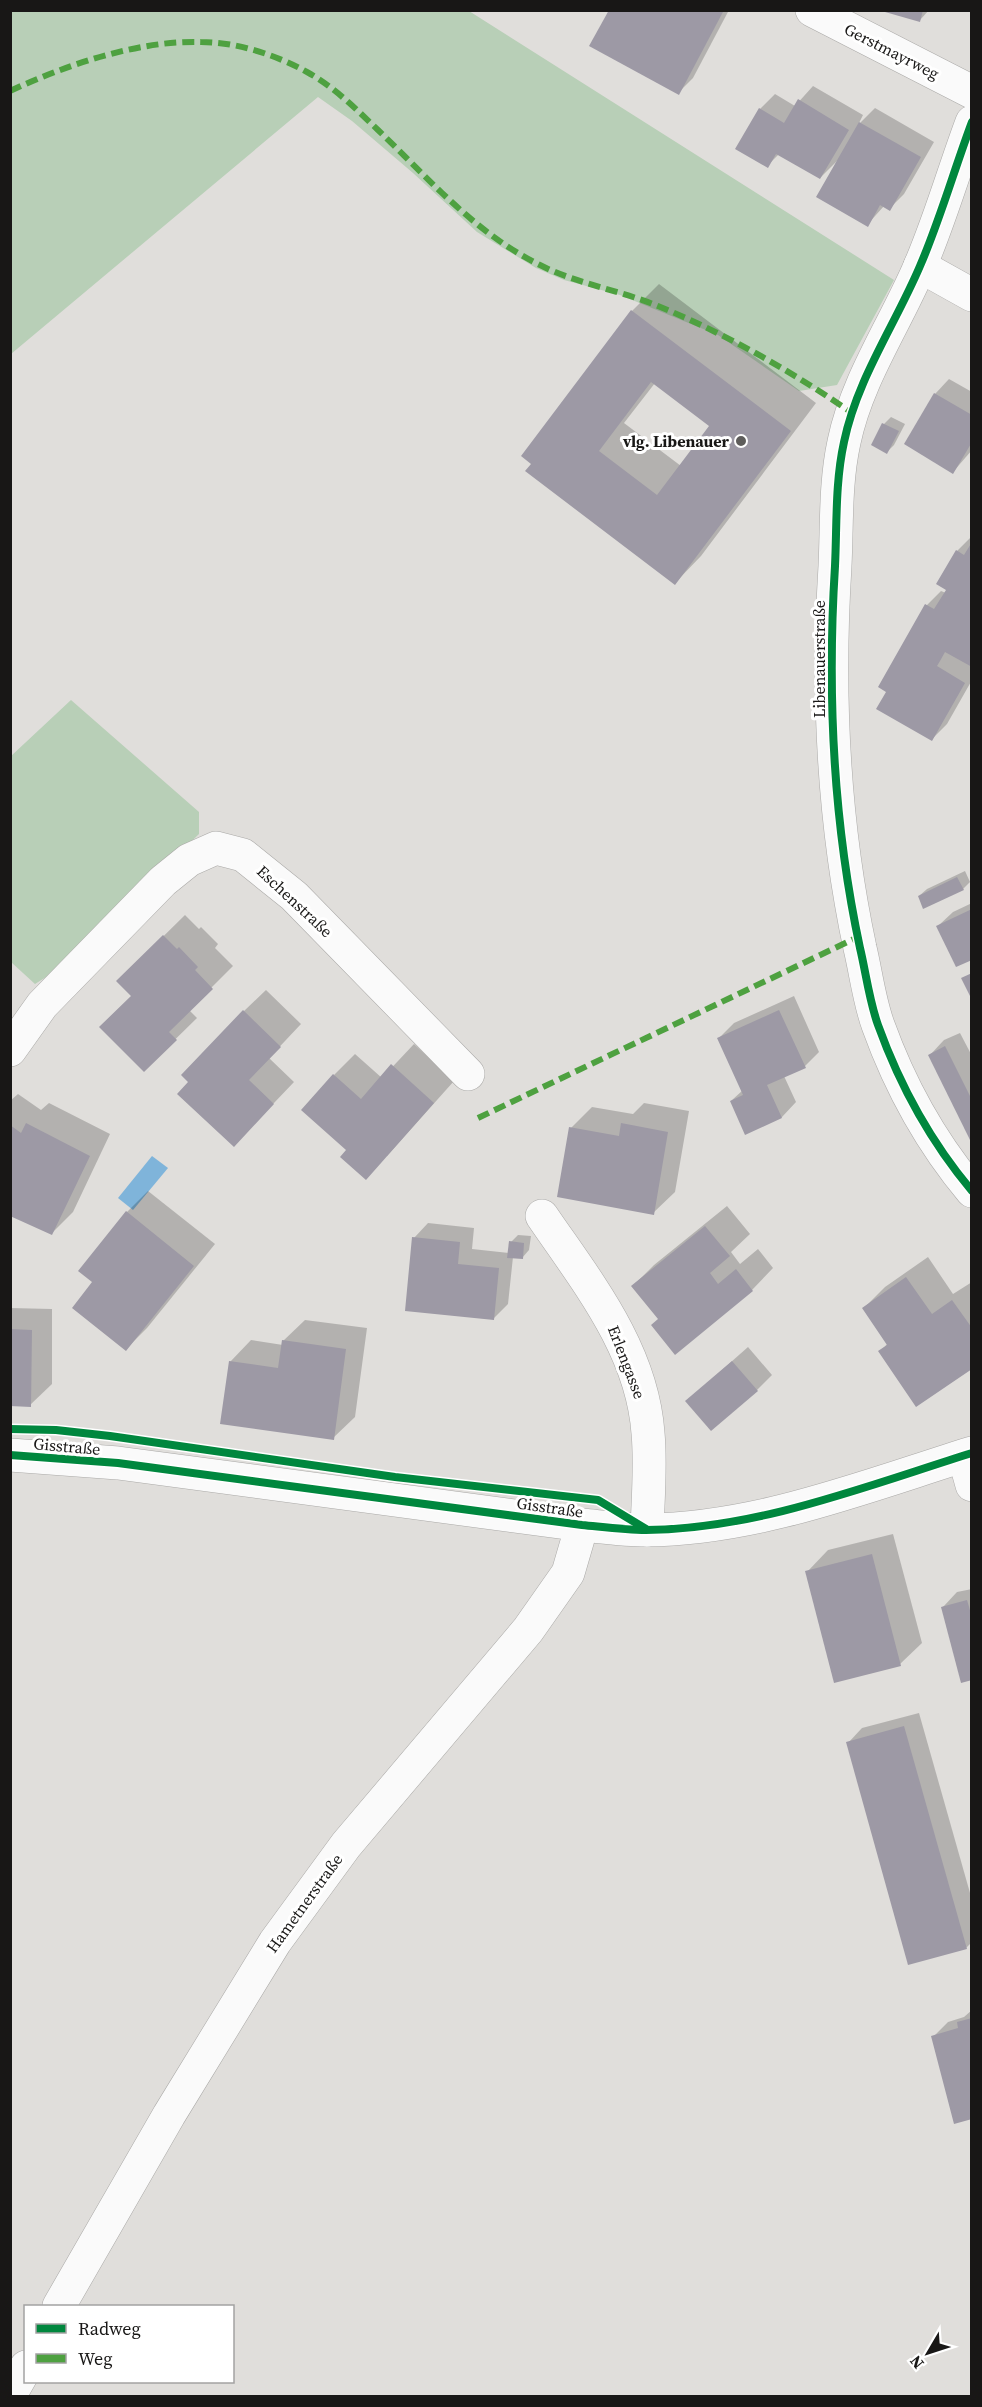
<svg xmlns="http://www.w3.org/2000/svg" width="982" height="2407" font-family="'Source Serif 4',serif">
  <rect width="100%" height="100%" fill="#e0dedb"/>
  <g fill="#b8cfb7">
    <polygon points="11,11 469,11 894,280 837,385 799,391 718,335 620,295 564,280 536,268 477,232 413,173 352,121 318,97 11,354"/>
    <polygon points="71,700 199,812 199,834 121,909 76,958 35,984 11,962 10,757"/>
  </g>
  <polygon fill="#7fb4da" points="152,1156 168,1168 133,1210 118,1198"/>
  <g fill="#0003" fill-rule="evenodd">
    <polygon points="610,10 729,10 693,78 678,93"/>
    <polygon points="881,10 929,10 920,20"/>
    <polygon points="813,86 863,115 858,125 875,108 934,142 904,194 889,209 884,206 867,225 838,160 820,178 779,154 767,166 760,109 775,94 795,106"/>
    <path d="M 659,284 L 816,403 L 701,556 L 675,583 L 527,471 L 632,311 ZM 655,383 L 711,426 L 681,466 L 624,423 Z"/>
    <polygon points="949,379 972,392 972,450 953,472 935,394"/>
    <polygon points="891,417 905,424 894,445 887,452 884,424"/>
    <polygon points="972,536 972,680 947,724 932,739 888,691 927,605 941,591 946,593 957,551"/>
    <polygon points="965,871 970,882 963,889 919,896 927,889"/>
    <polygon points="972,903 972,958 938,926 953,912"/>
    <polygon points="185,915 199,929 201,927 218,944 215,948 233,966 189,1010 197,1018 144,1070 133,996 118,981"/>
    <polygon points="266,990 301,1024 269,1058 294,1082 234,1145 244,1011"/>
    <polygon points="794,996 819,1052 805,1066 784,1076 796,1102 782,1117 746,1133 731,1101 743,1090 719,1038 734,1023"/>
    <polygon points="960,1033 972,1056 972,1141 930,1055 944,1040"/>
    <polygon points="414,1044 454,1081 387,1156 334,1075 355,1054 382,1078"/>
    <polygon points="18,1094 41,1110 49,1103 110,1134 73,1212 52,1233 10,1214 10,1101"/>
    <polygon points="644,1103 689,1111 675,1192 653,1213 571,1128 592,1107 633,1114"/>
    <polygon points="148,1191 215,1244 147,1328 126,1349 94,1282 127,1212"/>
    <polygon points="727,1206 750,1234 731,1252 740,1264 758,1249 773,1268 752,1290 675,1353 659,1318 633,1286 654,1265"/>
    <polygon points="428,1223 474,1228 472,1249 509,1253 511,1242 518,1235 531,1236 529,1250 522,1258 513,1257 508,1304 494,1318 414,1238"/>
    <polygon points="928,1257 953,1294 972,1282 972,1367 880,1352 888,1343 864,1308 885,1287"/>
    <polygon points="10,1308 52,1309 52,1384 30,1405 10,1405"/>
    <polygon points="305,1320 367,1328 355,1417 333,1438 230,1362 251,1340 283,1345 283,1341"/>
    <polygon points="748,1347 772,1375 757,1390 687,1401"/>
    <polygon points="893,1534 922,1643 900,1664 807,1572 828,1550"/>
    <polygon points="972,1589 972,1679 943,1607 957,1592"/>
    <polygon points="919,1713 972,1900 972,1942 966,1948 848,1743 862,1728"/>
    <polygon points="972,2010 972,2117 933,2037 948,2022 964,2017"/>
  </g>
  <g fill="#9d99a5" fill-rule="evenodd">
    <polygon points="609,10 724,10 679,95 589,46"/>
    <polygon points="878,10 923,10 920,22"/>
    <polygon points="798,99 849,130 820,179 776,154 768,168 735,149 759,108 784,123"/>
    <polygon points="859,122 921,157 890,211 880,205 868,227 816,197"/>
    <path d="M 631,310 L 791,431 L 675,585 L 525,471 L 531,464 L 521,456 ZM 651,382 L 709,426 L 657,495 L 599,451 Z"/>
    <polygon points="934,393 972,415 972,442 953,474 904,444"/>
    <polygon points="882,423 899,431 887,454 871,445"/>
    <polygon points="972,542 972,667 945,652 940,661 937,666 965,683 932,741 876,709 886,692 878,687 925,604 934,609 946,590 936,584 956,550 964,555"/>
    <polygon points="957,877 964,890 923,909 918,896"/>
    <polygon points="972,909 972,960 956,967 936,926"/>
    <polygon points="163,935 177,949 179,947 198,967 195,970 213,989 169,1032 177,1040 144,1072 99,1027 131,996 116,981"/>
    <polygon points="972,973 972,1000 961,978"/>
    <polygon points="243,1010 281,1047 249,1080 274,1104 234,1147 177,1094 188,1082 181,1075"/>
    <polygon points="779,1010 806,1068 767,1085 782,1118 745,1135 730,1101 743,1095 717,1038"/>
    <polygon points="945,1046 972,1100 972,1144 928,1055"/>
    <polygon points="391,1064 434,1103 366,1180 340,1157 346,1150 301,1110 333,1074 361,1099"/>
    <polygon points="26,1123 90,1156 52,1235 10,1216 10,1125 21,1133"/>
    <polygon points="621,1123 668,1132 654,1215 557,1197 569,1127 619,1136"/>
    <polygon points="126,1211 194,1266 126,1351 72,1308 92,1282 78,1271"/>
    <polygon points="705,1226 730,1256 710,1273 718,1284 736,1269 753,1291 675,1355 651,1325 658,1319 631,1286"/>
    <polygon points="412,1237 460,1242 458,1264 499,1268 494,1320 405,1311"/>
    <polygon points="509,1241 524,1243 523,1259 507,1258"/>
    <polygon points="906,1277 932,1314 952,1300 972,1328 972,1369 916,1407 878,1351 887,1345 862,1308"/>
    <polygon points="10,1329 32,1330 31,1407 10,1406"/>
    <polygon points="282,1340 346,1349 334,1440 220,1424 229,1361 278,1368"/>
    <polygon points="732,1361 758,1391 711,1431 685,1401"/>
    <polygon points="872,1554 901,1666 834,1683 805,1571"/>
    <polygon points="967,1600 972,1617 972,1680 961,1683 941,1607"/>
    <polygon points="904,1726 967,1949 908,1965 846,1742"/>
    <polygon points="972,2018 972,2119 954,2124 931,2036 958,2028 957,2022"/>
  </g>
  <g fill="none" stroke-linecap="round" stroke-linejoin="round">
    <defs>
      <g id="minor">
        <polyline points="812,10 972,92"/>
        <path d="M 972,122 C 954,170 940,220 920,266 C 895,325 857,379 844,442 C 835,483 837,525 835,566 C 827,694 833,822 860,948 C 866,973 869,1000 878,1025 C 900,1086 930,1141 972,1191"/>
        <polyline points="920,266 972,295"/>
        <polyline points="10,1050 42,1005 163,881 189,860 216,848 243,855 294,896 468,1074"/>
        <path d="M 542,1216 C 587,1282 642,1349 648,1433 C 651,1465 648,1498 647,1530"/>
        <polyline points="964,1456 972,1485"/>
        <polyline points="59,2306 169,2115 275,1942 346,1845 528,1630 568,1573 582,1525"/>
        <polyline points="10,2395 26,2367"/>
      </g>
      <path id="tertiary" d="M 10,1455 L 118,1463 L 582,1525 C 603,1527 624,1530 646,1530 C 758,1529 866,1486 972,1453"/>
    </defs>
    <use href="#minor" stroke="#aaa9a7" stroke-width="34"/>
    <use href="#tertiary" stroke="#aaa9a7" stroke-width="34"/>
    <use href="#minor" stroke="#fafafa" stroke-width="33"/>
    <use href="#tertiary" stroke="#fafafa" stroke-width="33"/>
    <g stroke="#4ea140" stroke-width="6" stroke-dasharray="12 6" stroke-linecap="butt">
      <path d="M 10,91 C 66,65 139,40 201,42 C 237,42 276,55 307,72 C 333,86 356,109 378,130 C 428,178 476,234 540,265 C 577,284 619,290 658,306 C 724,333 793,372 852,413"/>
      <polyline points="478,1118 858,937"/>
    </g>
    <defs>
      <g id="cycleway">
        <path d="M 972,122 C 954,170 940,220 920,266 C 895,325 857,379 844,442 C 835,483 837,525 835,566 C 827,694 833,822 860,948 C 866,973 869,1000 878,1025 C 900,1086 930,1141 972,1191"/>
        <polyline points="10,1429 56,1430 110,1436 395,1477 598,1500 646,1529"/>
        <path d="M 10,1455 L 118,1463 L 582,1525 C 603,1527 624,1530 646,1530 C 758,1529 866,1486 972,1453"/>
      </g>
    </defs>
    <use href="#cycleway" stroke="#fff" stroke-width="11"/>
    <use href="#cycleway" stroke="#00873e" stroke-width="8"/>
  </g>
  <circle fill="#5e5d5b" stroke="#fff" stroke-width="2" cx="741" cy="441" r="6"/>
  <g text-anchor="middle" stroke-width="6" stroke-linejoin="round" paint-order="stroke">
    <g font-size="16" fill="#181716" stroke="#fff">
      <text transform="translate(892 51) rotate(27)" y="6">Gerstmayrweg</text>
      <text transform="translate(819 659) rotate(-90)" y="6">Libenauerstraße</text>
      <text transform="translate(295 901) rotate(43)" y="6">Eschenstraße</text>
      <text transform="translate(627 1362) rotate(69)" y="6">Erlengasse</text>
      <text transform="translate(67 1446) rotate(5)" y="6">Gisstraße</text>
      <text transform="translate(550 1507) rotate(8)" y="6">Gisstraße</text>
      <text transform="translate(304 1903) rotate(-54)" y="6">Hametnerstraße</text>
    </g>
    <g font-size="16" font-weight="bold" fill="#181716" stroke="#fff" text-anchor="end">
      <text x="729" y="447">vlg. Libenauer</text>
    </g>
  </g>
  <rect width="982" height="2407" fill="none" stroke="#181716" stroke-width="24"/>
  <rect x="24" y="2305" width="210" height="78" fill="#ffffff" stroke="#a3a2a2" stroke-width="1.5"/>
  <rect x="36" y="2324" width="30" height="9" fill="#00873e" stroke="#a3a2a2" stroke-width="1.5"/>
  <text x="78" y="2335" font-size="18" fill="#181716">Radweg</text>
  <rect x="36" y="2354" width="30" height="9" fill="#4ea140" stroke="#a3a2a2" stroke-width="1.5"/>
  <text x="78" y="2365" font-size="18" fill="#181716">Weg</text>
  <g transform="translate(928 2353) rotate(231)" stroke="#ffffff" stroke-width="4.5" paint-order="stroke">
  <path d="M0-4.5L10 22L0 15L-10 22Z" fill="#181716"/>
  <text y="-9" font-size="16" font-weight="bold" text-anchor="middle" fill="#181716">N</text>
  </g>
</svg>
